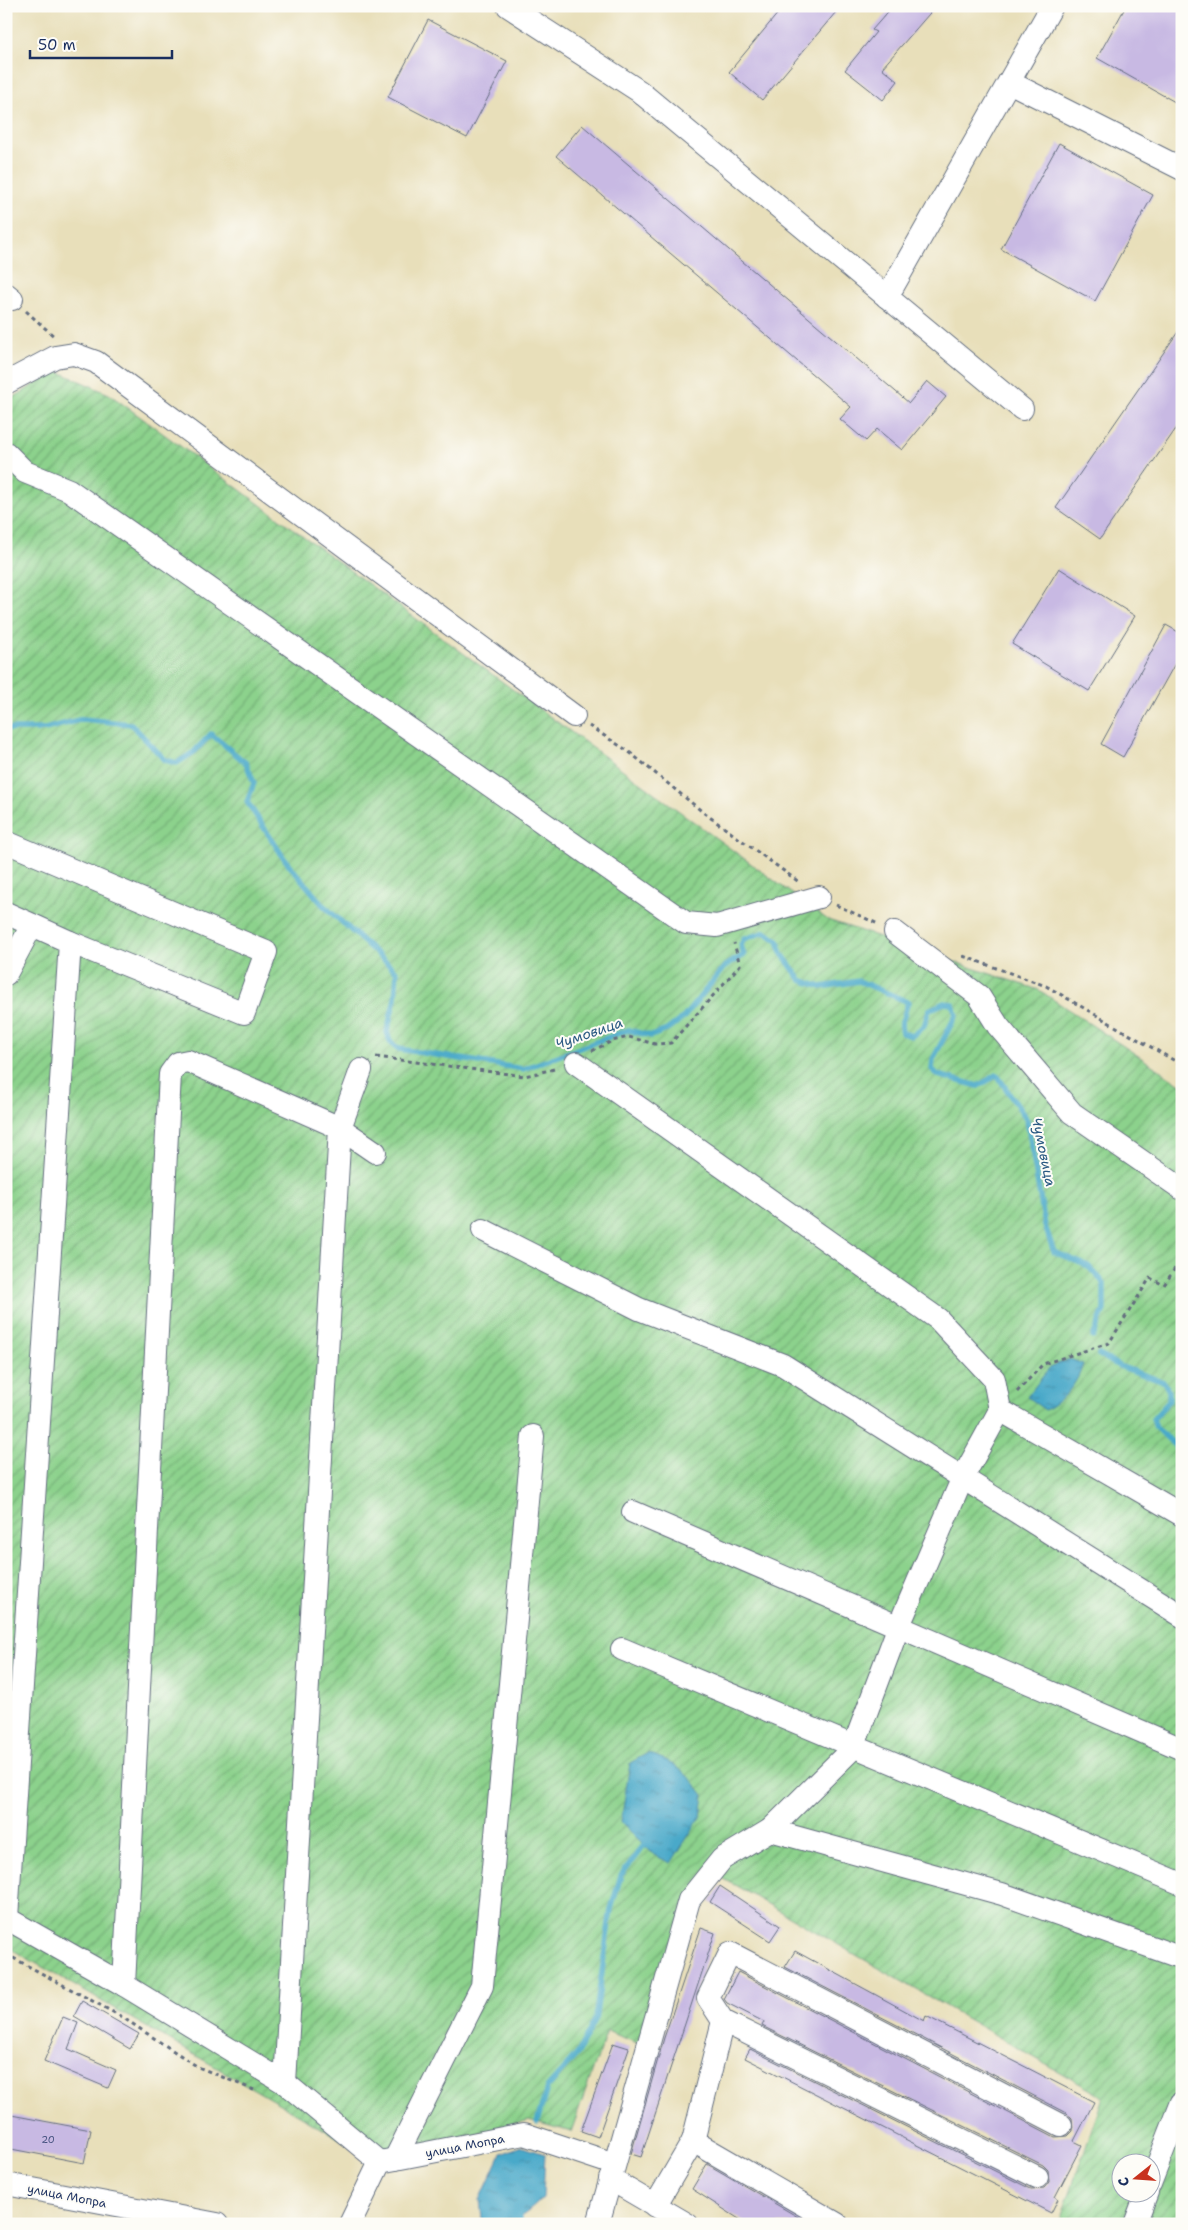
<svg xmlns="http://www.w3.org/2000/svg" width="1188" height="2230" font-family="'Shantell Sans',sans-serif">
  <defs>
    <pattern id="garden-furrows" width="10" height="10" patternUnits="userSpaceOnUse" patternTransform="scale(1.25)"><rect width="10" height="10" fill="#8cd28c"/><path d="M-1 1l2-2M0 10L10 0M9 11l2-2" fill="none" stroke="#72ab76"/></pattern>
    <pattern id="water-ripples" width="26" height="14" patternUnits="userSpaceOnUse" patternTransform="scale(1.25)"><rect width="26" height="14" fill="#4aa9c9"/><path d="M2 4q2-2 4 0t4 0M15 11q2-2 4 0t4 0" fill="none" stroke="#3d8aa6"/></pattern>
  </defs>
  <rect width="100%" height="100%" fill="#fdfcf7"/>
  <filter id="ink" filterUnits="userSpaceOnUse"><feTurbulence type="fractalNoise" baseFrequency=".02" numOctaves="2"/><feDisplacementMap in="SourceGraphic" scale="10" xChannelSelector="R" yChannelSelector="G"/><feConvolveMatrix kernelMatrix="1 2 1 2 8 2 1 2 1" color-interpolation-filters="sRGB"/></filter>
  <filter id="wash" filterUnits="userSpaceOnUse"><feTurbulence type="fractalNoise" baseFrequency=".0096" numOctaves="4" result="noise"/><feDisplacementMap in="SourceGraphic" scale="20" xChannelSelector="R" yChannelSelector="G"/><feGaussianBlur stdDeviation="1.12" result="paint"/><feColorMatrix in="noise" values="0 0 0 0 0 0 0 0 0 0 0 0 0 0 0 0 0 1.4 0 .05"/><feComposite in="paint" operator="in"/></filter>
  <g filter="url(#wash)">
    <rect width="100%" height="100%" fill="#e8dfba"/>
    <path fill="url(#garden-furrows)" stroke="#548075" fill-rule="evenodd" d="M 57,371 L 109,394 L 828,920 L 1039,990 L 1182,1085 L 1182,2224 L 1059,2224 L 1103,2097 L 712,1872 L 647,2047 L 607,2031 L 571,2132 L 529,2120 L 380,2162 L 6,1946 L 6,945 L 12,934 L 6,931 L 6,402 ZM 1120,2162 L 1150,2162 L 1150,2192 L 1120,2192 Z"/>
    <g fill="url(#water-ripples)" stroke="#326c94">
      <path d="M 1070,1359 L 1083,1364 C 1077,1385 1064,1399 1045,1410 L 1027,1397 L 1050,1367 Z"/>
      <path d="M 648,1753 C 675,1763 687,1773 704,1795 L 701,1816 L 671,1863 L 654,1855 L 621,1822 L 630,1763 Z"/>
      <path d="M 521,2146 L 545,2154 L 543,2198 C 522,2218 512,2227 482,2220 L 480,2200 L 501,2154 Z"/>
    </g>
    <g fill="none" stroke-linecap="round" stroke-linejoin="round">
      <g stroke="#4aa9c9" stroke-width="5.5">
        <polyline points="6,729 45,729 83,719 131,724 165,760 177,763 194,752 211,734 246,763 254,783 247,802 286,861 323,905 397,972 395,998 387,1032 390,1042 399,1049 523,1069 628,1030 651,1036 667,1030 684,1017 725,966 744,955 741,945 744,939 765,932 778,941 782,954 801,980 821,987 859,981 908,1002 901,1025 902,1033 912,1036 924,1026 929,1010 944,1003 953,1004 956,1015 933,1059 932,1069 938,1075 978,1086 997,1075 1027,1120 1045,1226 1054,1252 1088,1266 1104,1283 1104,1310 1093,1337"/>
        <polyline points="1099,1355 1119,1366 1164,1382 1169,1391 1169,1401 1153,1419 1156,1428 1175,1445 1182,1459"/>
        <polyline points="537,2122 547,2088 578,2053 595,2020 611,1909 621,1875 644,1845"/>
        <polyline points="519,2218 520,2224"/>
      </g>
    </g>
    <g id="blocks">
      <g fill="#c8b9e3">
        <polygon points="784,6 841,6 762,100 729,72"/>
        <polygon points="893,6 936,6 882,68 898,81 883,100 845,70 876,32 872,30"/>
        <polygon points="1126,6 1182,6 1182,106 1097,58"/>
        <polygon points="428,20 507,61 467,138 388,97"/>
        <polygon points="582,125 909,403 927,381 946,397 902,450 877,429 866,441 840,419 851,407 556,156"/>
        <polygon points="1059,143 1153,195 1095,301 1001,249"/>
        <polygon points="1182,326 1182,420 1100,539 1056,508"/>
        <polygon points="1059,568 1135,616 1089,691 1012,644"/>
        <polygon points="1166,625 1182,634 1182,651 1123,757 1101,744"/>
        <polygon points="720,1886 780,1926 770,1941 710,1902"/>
        <polygon points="701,1928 715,1933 641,2157 631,2154 664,2038"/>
        <polygon points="795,1951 924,2021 926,2016 1094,2102 1074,2141 1082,2145 1055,2197 1058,2199 1051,2213 745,2058 750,2049 1031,2189 1044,2188 1049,2182 1048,2170 1043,2165 762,2026 764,2022 727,2003 724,1999 738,1972 1055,2137 1068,2136 1073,2131 1072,2118 1067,2113 785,1967"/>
        <polygon points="82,2001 139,2034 130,2049 74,2016"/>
        <polygon points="63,2017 78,2023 68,2049 116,2070 108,2088 44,2061"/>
        <polygon points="613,2043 629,2048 598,2137 581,2131"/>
        <polygon points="6,2114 91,2130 84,2163 6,2148"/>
        <polygon points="707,2164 810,2224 747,2224 692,2189"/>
      </g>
    </g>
  </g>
  <g filter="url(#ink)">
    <use href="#blocks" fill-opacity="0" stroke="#636d7e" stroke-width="1"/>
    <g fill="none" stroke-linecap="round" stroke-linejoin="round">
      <defs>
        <g id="minor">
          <polyline points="508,6 639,91 1022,409"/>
          <polyline points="1009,82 1182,169"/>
          <polyline points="6,294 12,299"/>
          <polyline points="887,297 1052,6"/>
          <polyline points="6,383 55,357 74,354 96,362 574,716"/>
          <polyline points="6,453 25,472 69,490 686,923 717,926 819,897"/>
          <polyline points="6,842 266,952 244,1013 70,942"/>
          <polyline points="6,913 70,942 7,1918"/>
          <polyline points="895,932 979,996 998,1026 1072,1113 1182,1189"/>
          <polyline points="6,974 32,925"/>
          <polyline points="576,1063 938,1319 994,1379 1000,1410 1182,1515"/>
          <polyline points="483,1230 639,1309 783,1365 1182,1616"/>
          <polyline points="633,1512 1182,1749"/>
          <polyline points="622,1649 1182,1884"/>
          <polyline points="770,1830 1002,1894 1182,1958"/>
          <polyline points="6,1918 124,1985 285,2083 380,2162"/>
          <polyline points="124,1985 170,1074 178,1063 188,1061 340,1128 375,1152"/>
          <polyline points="723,2021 708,1998 730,1953 1061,2125"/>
          <polyline points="285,2083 340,1128 361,1070"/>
          <polyline points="693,2141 723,2021 1037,2177"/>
          <polyline points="395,2159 482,1986 533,1436"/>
          <polyline points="610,2179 687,2224"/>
          <polyline points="6,2184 217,2224"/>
          <polyline points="1150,2184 1182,2102"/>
          <polyline points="655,2206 693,2141 837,2224"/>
          <polyline points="350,2224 380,2162 524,2134 614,2164"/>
          <polyline points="598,2224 689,1900 722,1859 770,1830 853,1748 898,1628 963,1477 1000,1410"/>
          <polyline points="1135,2224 1147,2192"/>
        </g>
      </defs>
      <use href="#minor" stroke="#636d7e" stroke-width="24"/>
      <g stroke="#636d7e" stroke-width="3" stroke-dasharray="4 4" stroke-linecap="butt">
        <polyline points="26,311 55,337"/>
        <polyline points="589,726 628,751 704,813 799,882"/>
        <polyline points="836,905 878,924"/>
        <polyline points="963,956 1046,986 1182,1065"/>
        <polyline points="592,1051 612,1041 629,1037 655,1044 671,1043 740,965 734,943"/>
        <polyline points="376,1057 525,1076 558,1068"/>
        <polyline points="1017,1392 1043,1364 1109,1343 1150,1278 1164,1285 1182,1258"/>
        <polyline points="6,1954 122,2017 198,2067 254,2090"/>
      </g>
      <use href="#minor" stroke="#fff" stroke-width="22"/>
    </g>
  </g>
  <g text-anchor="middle" stroke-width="4" stroke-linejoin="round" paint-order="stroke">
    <g font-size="10" fill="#46527f">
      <text x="48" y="2143">20</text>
    </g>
    <g font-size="12" fill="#1b2f5e" stroke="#fdfcf7">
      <text transform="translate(465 2146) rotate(-11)" y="4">улица Мопра</text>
      <text transform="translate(67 2196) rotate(11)" y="4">улица Мопра</text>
    </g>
    <g font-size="14" font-style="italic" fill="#2b5a83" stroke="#fdfcf7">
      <text transform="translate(589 1033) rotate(-19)" y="5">Чумовица</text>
      <text transform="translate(1044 1152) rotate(78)" y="5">Чумовица</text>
    </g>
  </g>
  <rect width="1188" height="2230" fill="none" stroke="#fdfcf7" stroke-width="25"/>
  <g transform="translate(1136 2178) rotate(253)"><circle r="24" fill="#fdfcf7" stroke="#a3aaba"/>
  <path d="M0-4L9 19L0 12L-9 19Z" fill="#c8321e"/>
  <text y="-8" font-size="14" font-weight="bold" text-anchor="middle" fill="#1b2f5e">С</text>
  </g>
  <path d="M30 50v8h142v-8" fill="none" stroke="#1b2f5e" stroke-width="2.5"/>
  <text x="38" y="50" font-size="15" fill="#1b2f5e" stroke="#fdfcf7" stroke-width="4" paint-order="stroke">50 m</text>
</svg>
